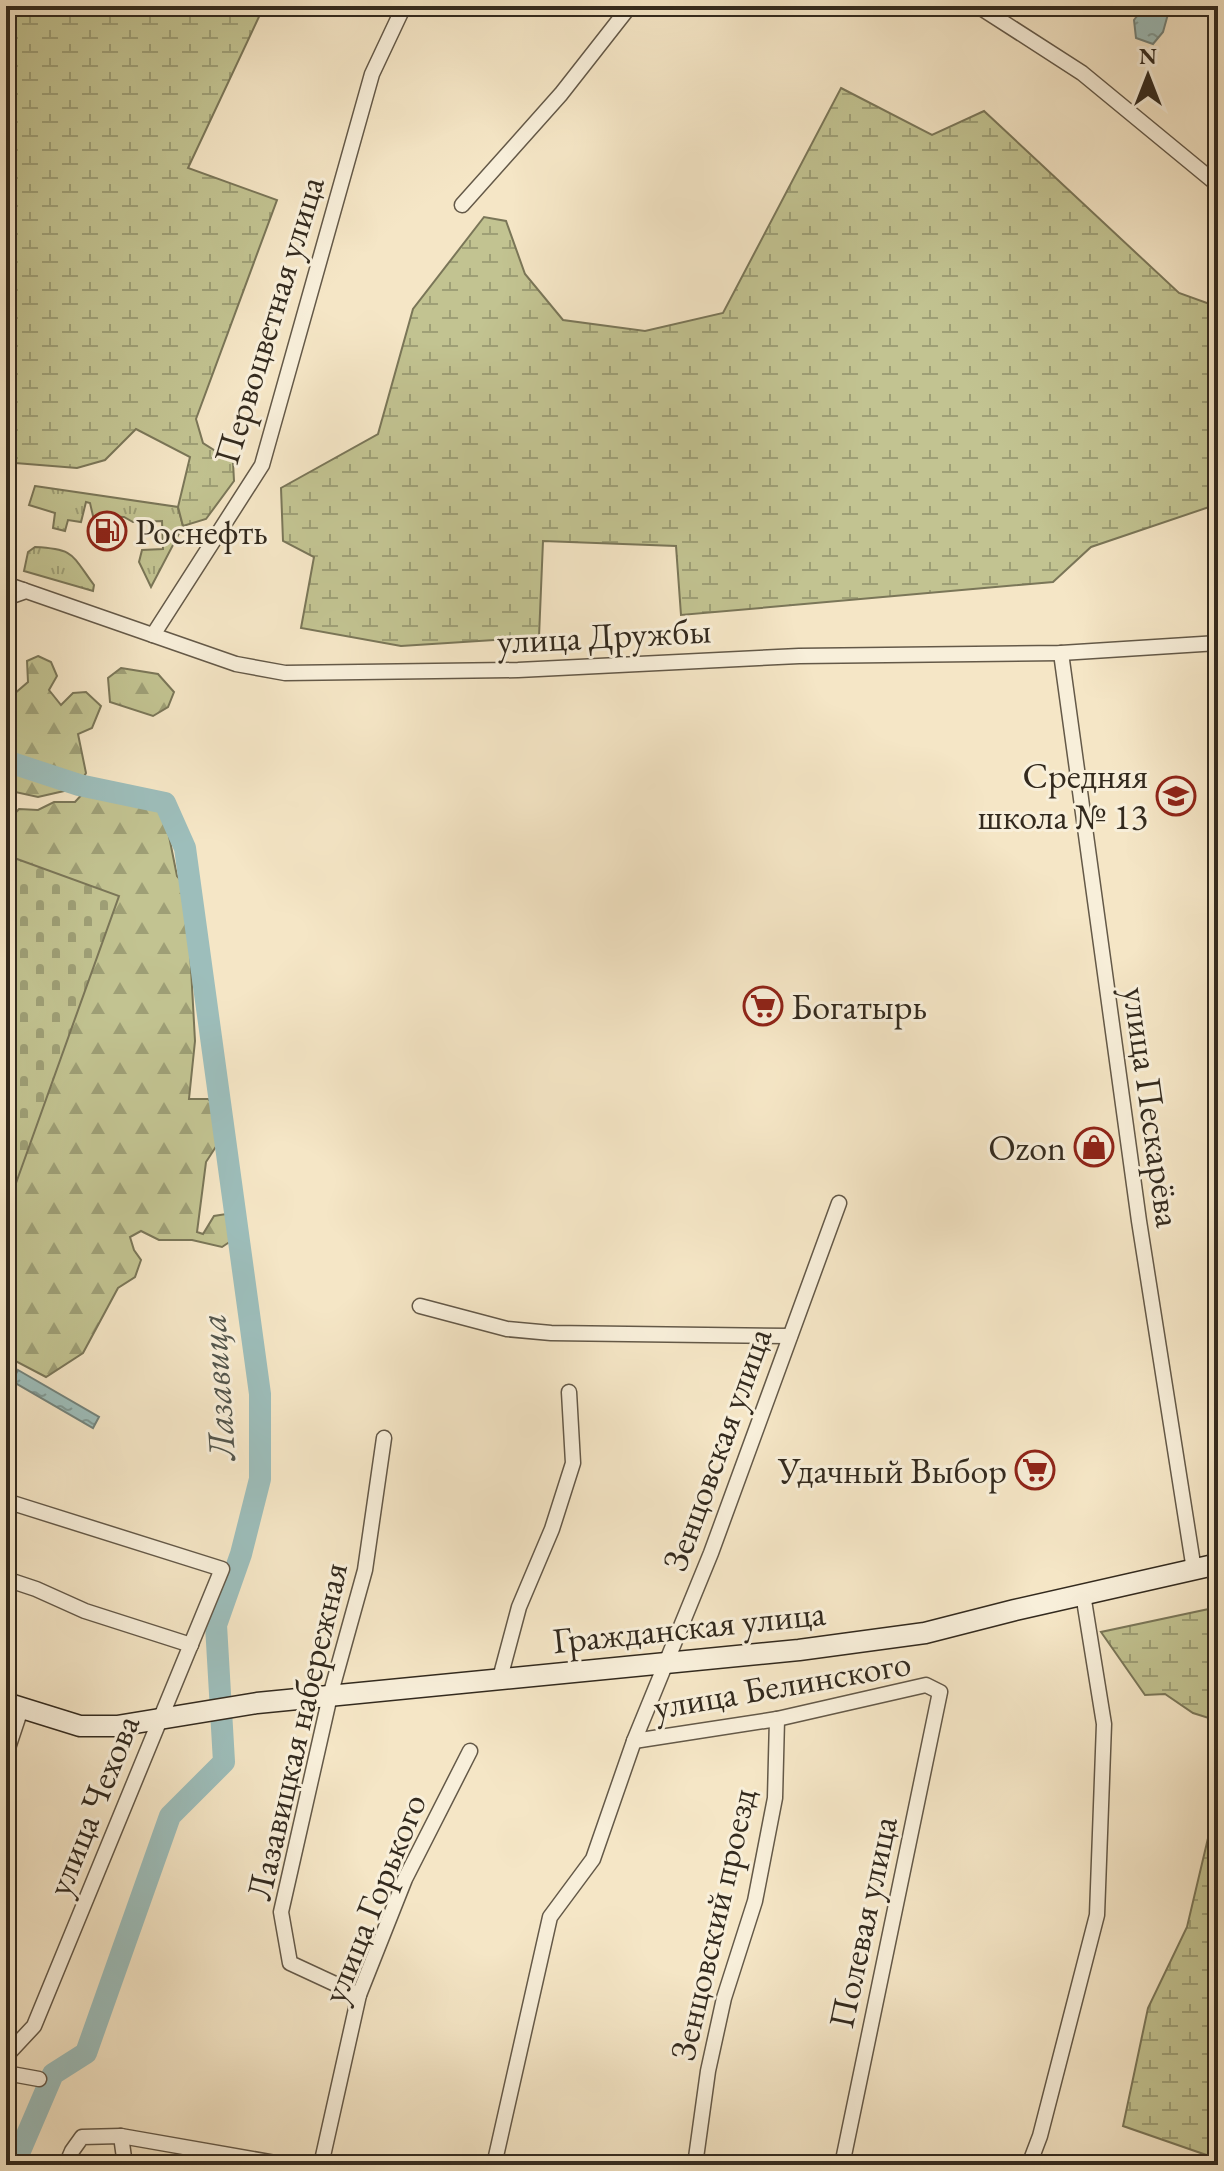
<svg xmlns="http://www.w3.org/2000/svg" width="1224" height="2171" font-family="'EB Garamond',serif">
  <defs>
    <pattern id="grass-tufts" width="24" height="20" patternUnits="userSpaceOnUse" patternTransform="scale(2)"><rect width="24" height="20" fill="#c2c391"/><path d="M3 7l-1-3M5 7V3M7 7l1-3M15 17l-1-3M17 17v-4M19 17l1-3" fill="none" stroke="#9e9f76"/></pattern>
    <pattern id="forest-firs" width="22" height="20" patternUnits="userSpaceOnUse" patternTransform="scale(2)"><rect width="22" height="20" fill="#c2c391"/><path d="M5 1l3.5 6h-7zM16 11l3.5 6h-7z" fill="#9e9f76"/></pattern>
    <pattern id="wetland-marsh" width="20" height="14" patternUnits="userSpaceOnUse" patternTransform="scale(2)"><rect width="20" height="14" fill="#c2c391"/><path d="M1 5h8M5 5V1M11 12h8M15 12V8" fill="none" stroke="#9e9f76"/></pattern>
    <pattern id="cemetery-stones" width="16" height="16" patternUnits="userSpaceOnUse" patternTransform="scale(2)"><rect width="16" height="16" fill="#c2c391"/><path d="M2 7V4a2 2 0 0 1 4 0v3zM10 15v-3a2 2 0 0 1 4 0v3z" fill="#9e9f76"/></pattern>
    <pattern id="water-ripples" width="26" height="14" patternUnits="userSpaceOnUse" patternTransform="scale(2)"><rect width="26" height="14" fill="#9dbebb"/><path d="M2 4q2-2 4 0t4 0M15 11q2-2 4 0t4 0" fill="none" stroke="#819b97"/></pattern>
  </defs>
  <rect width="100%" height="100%" fill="#f5e6c6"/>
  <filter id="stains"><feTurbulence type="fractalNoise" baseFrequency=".0025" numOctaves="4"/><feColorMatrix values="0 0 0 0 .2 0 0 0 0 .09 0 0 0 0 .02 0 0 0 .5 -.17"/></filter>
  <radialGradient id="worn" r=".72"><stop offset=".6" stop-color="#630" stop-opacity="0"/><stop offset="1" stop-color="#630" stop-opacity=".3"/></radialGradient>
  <g fill="url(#grass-tufts)" stroke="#7a7658" stroke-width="2">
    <polygon points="35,486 178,507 183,526 151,587 139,562 142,550 163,549 162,521 133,522 124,517 93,516 90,503 86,502 81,522 68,520 65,531 53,528 55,513 29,505"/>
    <path d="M 35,547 C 75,549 71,554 94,585 L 93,591 L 24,571 L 28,552 Z"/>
  </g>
  <g fill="url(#forest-firs)" stroke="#7a7658" stroke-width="2">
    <polygon points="38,656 51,662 57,676 49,690 61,705 73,693 86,692 101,706 92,728 78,734 86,773 77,788 38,797 6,790 6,701 28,682 27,661"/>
    <polygon points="121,668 158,674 174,692 168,707 153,716 110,702 108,678"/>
    <path d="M 86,790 C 99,796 111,797 125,801 C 138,805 150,808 164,811 L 177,876 L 189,890 L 190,950 L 195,1041 L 189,1099 L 208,1099 L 217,1107 L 217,1145 L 206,1162 L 197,1232 L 203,1234 L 214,1216 L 226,1214 L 234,1226 L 231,1241 L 222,1247 L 192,1240 L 159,1240 L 141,1231 L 130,1237 L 134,1250 L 141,1260 L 135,1277 L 118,1288 L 83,1353 L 46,1377 L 8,1357 L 6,1360 L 6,823 L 19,809 L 38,810 L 54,802 L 75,802 Z"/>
  </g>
  <g fill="url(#wetland-marsh)" stroke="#7a7658" stroke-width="2">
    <polygon points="6,6 264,6 188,168 277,200 196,419 203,443 233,462 234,481 206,519 183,526 178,507 190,457 136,429 105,460 77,468 15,463 6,460"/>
    <polygon points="841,88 932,135 984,111 1179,293 1218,307 1218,504 1091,547 1053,582 681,615 676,546 543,541 539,637 401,646 301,628 314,557 283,541 281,488 378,434 413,309 484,217 506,221 525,274 563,320 645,331 723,313"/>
    <polygon points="1218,1607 1218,1721 1193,1713 1165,1694 1145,1695 1101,1632"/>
    <polygon points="1218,1796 1218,2159 1123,2126 1148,2008 1187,1927"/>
  </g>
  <polygon fill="url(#cemetery-stones)" stroke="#7a7658" stroke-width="2" points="6,855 119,896 6,1211"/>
  <g fill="url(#water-ripples)" stroke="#73837c" stroke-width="2">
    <polygon points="1145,6 1162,6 1168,14 1163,32 1153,44 1136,38 1134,20"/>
    <polygon points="18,1370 99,1417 93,1428 12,1381"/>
  </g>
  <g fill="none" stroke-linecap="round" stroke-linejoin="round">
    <polyline stroke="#9dbebb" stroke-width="22" points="6,761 79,785 165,803 185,848 260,1394 260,1479 241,1554 216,1625 224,1762 170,1816 86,2053 53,2074 14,2165"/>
    <defs>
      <g id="minor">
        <polyline points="978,6 1082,73 1218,185"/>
        <polyline points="462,205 561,94 630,6"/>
        <polyline points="6,584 236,664 285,673 518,670 799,656 1061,653 1218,643"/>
        <polyline points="153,635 262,465 372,74 404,6"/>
        <polyline points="1061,653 1139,1221 1194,1570"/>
        <polyline points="420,1306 507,1329 551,1333 790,1336"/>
        <polyline points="6,1501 222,1569 34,2026 6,2056"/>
        <polyline points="6,1579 36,1589 85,1611 191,1645"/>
        <polyline points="500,1678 519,1607 552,1529 573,1463 569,1392"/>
        <polyline points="634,1741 777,1719 926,1685 940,1692 842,2165"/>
        <polyline points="6,1754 21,1709"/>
        <polyline points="359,1995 290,1963 281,1912 330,1696 365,1570 384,1438"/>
        <polyline points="6,2073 39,2079"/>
        <polyline points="121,2136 125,2165"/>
        <polyline points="66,2165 72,2151 82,2137 121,2136 287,2165"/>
        <polyline points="321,2165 359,1995 405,1879 470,1751"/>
        <polyline points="494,2165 550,1917 593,1859 634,1741 711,1553 839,1203"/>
        <polyline points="695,2165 708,2071 724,1998 755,1901 775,1798 777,1719"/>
        <polyline points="1029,2165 1040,2136 1097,1915 1104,1724 1083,1594"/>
      </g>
      <polyline id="tertiary" points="6,597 23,591"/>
      <polyline id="secondary" points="6,1703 80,1726 117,1726 257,1703 799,1650 925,1633 1015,1610 1218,1564"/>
    </defs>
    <use href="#minor" stroke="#645948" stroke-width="17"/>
    <use href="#tertiary" stroke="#645948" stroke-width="19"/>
    <use href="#secondary" stroke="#332a1e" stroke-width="23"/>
    <use href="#minor" stroke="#f8efda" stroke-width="14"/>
    <use href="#tertiary" stroke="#f8efda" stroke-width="16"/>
    <use href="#secondary" stroke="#f8efda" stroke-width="20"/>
  </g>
  <defs>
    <symbol id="fuel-ring" viewBox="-11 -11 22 22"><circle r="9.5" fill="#f8efda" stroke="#8f2418" stroke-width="1.5"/><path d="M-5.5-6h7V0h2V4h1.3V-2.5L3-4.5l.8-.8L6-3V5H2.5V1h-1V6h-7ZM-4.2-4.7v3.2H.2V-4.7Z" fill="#8f2418"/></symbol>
    <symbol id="school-ring" viewBox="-11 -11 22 22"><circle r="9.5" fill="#f8efda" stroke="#8f2418" stroke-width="1.5"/><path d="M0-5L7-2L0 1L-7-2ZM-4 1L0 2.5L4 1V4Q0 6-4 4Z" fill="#8f2418"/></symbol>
    <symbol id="supermarket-ring" viewBox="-11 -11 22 22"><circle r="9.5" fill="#f8efda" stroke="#8f2418" stroke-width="1.5"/><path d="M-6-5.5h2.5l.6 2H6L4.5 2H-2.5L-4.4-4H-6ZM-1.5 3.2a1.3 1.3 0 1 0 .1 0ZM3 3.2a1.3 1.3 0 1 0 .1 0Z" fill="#8f2418"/></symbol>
    <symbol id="shop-ring" viewBox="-11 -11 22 22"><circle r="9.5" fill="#f8efda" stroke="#8f2418" stroke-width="1.5"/><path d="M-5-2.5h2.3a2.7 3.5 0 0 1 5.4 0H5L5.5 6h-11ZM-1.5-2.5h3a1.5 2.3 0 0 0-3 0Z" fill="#8f2418"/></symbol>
  </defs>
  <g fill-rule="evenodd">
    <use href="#fuel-ring" x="85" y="509" width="44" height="44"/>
    <use href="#school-ring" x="1154" y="774" width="44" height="44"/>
    <use href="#supermarket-ring" x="741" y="984" width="44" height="44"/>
    <use href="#shop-ring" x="1072" y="1125" width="44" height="44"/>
    <use href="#supermarket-ring" x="1013" y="1448" width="44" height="44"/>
  </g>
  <g text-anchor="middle" stroke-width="6" stroke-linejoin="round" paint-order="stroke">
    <g font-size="36" fill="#332a1e" stroke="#f8efda">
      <text transform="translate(268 320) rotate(-73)" y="13">Первоцветная улица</text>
      <text transform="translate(604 635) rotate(-3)" y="13">улица Дружбы</text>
      <text transform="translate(1153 1107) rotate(82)" y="13">улица Пескарёва</text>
      <text transform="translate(716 1449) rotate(-70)" y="13">Зенцовская улица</text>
      <text transform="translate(689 1626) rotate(-6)" y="13">Гражданская улица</text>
      <text transform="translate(782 1684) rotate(-10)" y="13">улица Белинского</text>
      <text transform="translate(296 1731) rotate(-77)" y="13">Лазавицкая набережная</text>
      <text transform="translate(92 1805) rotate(-68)" y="13">улица Чехова</text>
      <text transform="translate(373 1898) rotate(-68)" y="13">улица Горького</text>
      <text transform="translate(862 1922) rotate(-78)" y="13">Полевая улица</text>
      <text transform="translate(712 1924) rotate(-77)" y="13">Зенцовский проезд</text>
    </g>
    <g font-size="36" fill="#332a1e" stroke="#f8efda" text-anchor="end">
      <text x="135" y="544" text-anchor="start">Роснефть</text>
      <text x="1148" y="788">Средняя<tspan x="1148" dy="41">школа № 13</tspan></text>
      <text x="791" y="1019" text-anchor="start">Богатырь</text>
      <text x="1066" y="1160">Ozon</text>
      <text x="1007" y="1483">Удачный Выбор</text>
    </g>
    <g font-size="38" font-style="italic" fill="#53564d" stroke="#f8efda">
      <text transform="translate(217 1387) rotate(-94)" y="13">Лазавица</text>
    </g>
  </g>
  <rect width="1224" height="2171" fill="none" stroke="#f5e6c6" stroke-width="32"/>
  <rect x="8" y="8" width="1208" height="2155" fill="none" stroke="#332a1e" stroke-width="4"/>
  <rect x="16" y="16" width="1192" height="2139" fill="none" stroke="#332a1e" stroke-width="2"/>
  <g transform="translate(1148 76)" stroke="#f8efda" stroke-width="6" paint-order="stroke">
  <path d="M0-6L14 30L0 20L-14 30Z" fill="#332a1e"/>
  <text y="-12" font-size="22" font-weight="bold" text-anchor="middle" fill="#332a1e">N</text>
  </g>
  <rect width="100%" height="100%" filter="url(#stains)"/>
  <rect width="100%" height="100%" fill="url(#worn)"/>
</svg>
